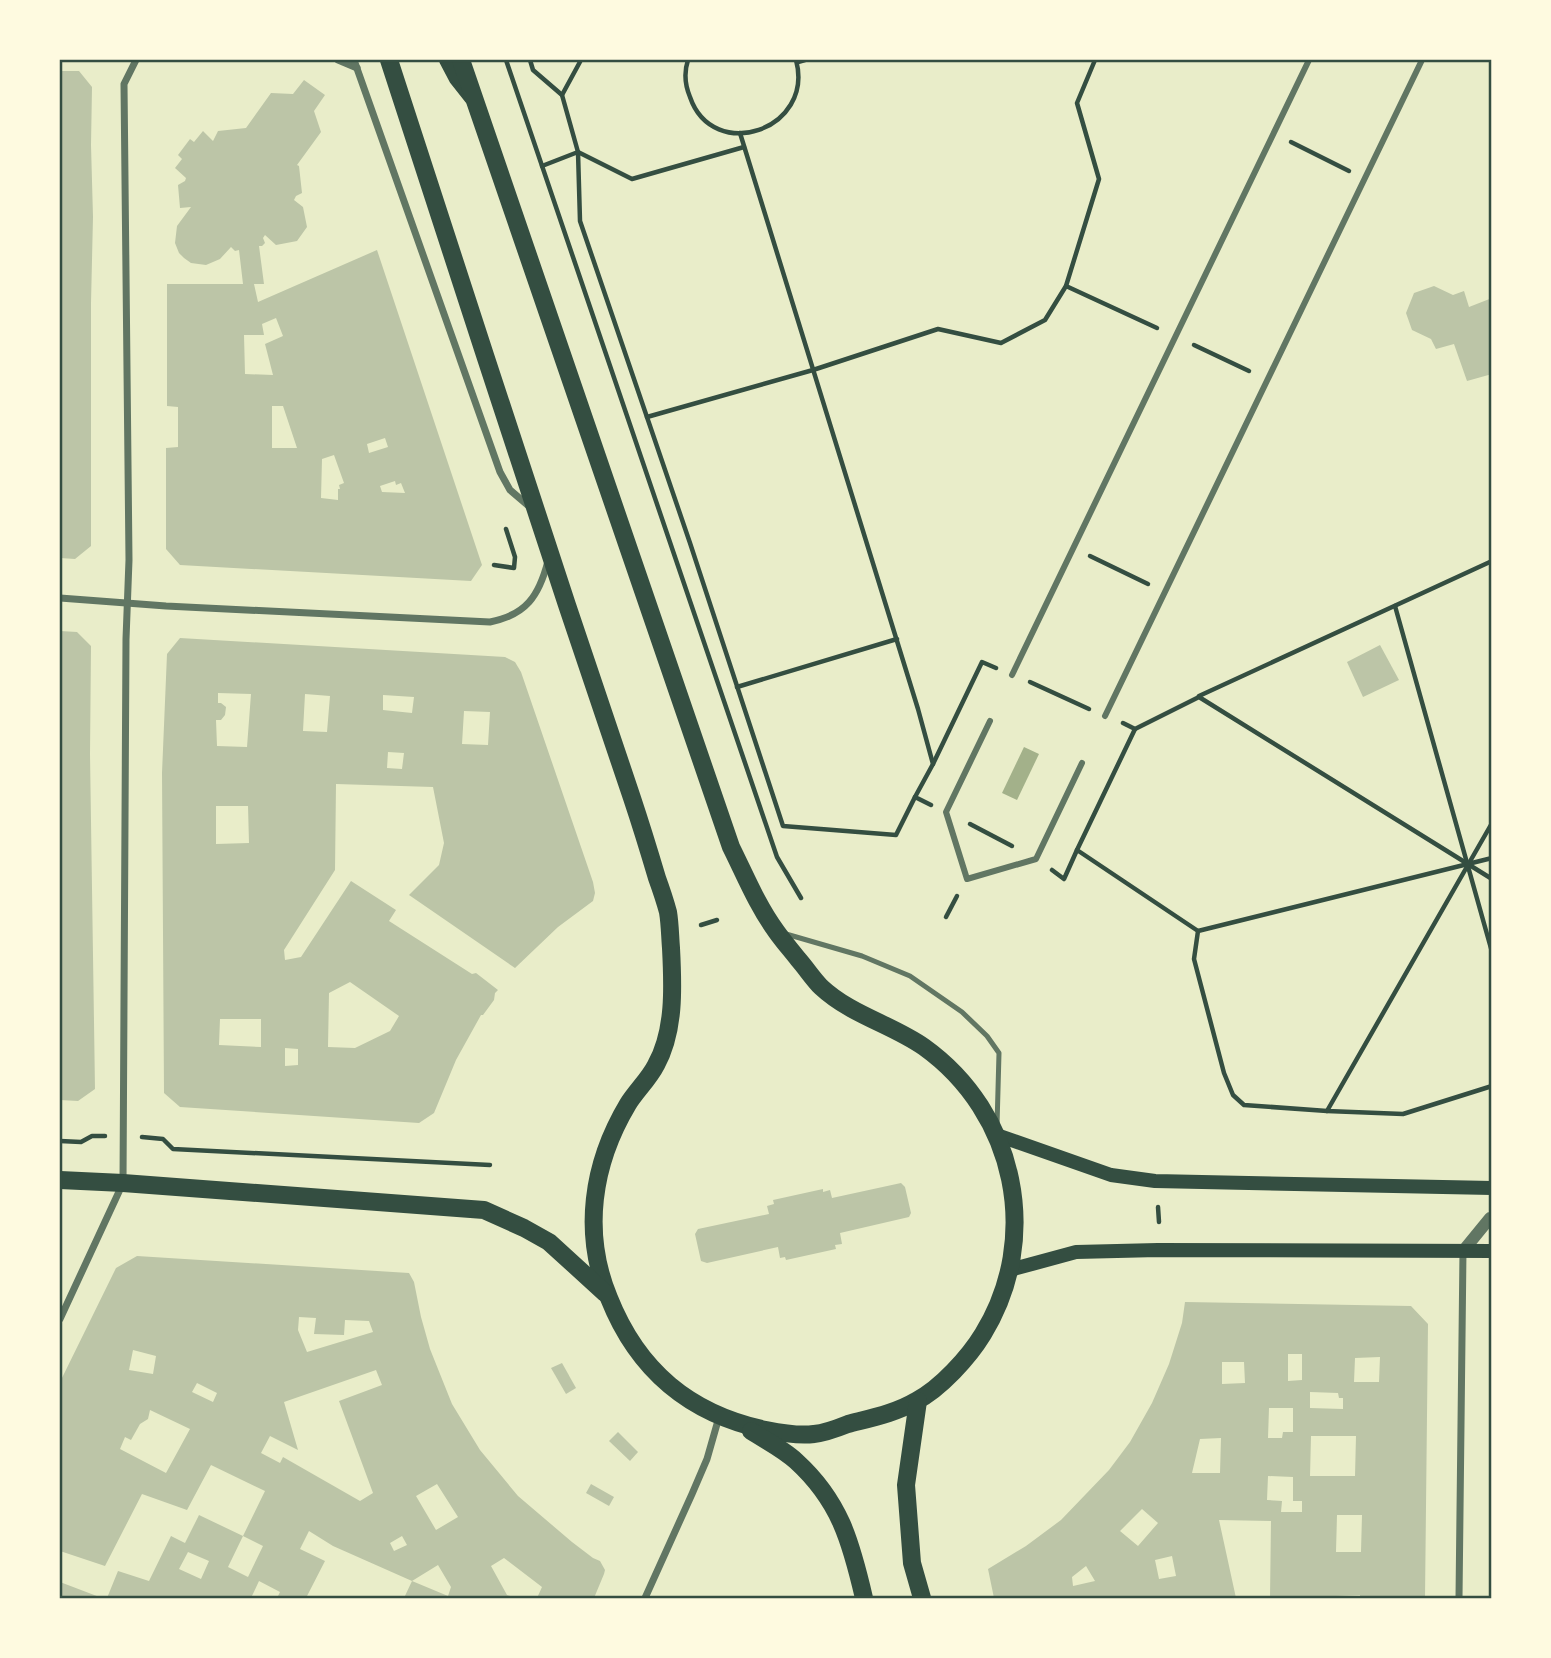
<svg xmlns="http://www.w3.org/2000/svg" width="1551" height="1658" font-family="Figtree,sans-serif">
  <rect width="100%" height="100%" fill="#e9edc9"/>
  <polygon fill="#a3b18a" points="1024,747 1039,754 1017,800 1002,793"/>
  <g fill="#bcc5a7" fill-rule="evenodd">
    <polygon points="60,71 79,71 92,87 91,145 93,217 91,303 91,546 75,559 60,558"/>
    <path d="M 304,80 L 325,95 L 314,111 L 321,132 L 297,165 L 299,166 L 302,193 L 296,196 L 294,200 L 303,207 L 307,227 L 297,241 L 276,245 L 265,235 L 263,238 L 265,243 L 262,246 L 259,246 L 264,284 L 254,284 L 258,302 L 377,250 L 482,565 L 471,581 L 180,565 L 166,549 L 166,448 L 178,447 L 178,407 L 167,406 L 167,284 L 243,284 L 239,250 L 235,251 L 231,247 L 220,259 L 206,265 L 191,263 L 184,258 L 179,253 L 175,243 L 177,226 L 191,207 L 180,208 L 178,185 L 185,181 L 186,178 L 175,168 L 182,159 L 178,155 L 190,139 L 194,142 L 203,131 L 213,141 L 218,131 L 246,128 L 271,93 L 293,94 ZM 276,318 L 283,336 L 265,344 L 273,375 L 245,374 L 244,335 L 264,335 L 262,324 ZM 272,406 L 283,406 L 297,448 L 272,448 ZM 385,438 L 388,447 L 369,453 L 367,444 ZM 334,455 L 344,483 L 339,485 L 340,489 L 338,489 L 338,500 L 321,498 L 322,459 ZM 395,481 L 396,485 L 401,483 L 405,493 L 382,492 L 380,486 Z"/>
    <polygon points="1434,286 1453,295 1464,291 1469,307 1492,298 1492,374 1467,381 1454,344 1436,349 1431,339 1412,330 1406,313 1414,293"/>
    <polygon points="60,631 77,632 91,646 90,754 95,1089 78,1101 60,1100"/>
    <path d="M 180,638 L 505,657 L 515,662 L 521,672 L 593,882 L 595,893 L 593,901 L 558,927 L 515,968 L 409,895 L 439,865 L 444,843 L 433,787 L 336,784 L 335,870 L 284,950 L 285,960 L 301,957 L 351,881 L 396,910 L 389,921 L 472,974 L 476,973 L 498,990 L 495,993 L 494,1000 L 483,1015 L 481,1015 L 456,1060 L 434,1113 L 419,1123 L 180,1107 L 164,1093 L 162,773 L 167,654 ZM 218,693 L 251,694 L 247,747 L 217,746 L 216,720 L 221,720 L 225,715 L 226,707 L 221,703 L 218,703 ZM 305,694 L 330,696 L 327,732 L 303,731 ZM 383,695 L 414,697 L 412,713 L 383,710 ZM 464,711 L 490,712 L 488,745 L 462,744 ZM 388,752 L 404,753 L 402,769 L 387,768 ZM 216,806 L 248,806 L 249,843 L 216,844 ZM 350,982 L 399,1016 L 390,1031 L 355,1048 L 328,1047 L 329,993 ZM 220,1019 L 261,1019 L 261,1047 L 219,1045 ZM 285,1048 L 298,1049 L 298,1065 L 285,1066 Z"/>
    <polygon points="1380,645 1399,680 1363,697 1347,662"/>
    <polygon points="901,1183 905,1187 911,1213 909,1217 840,1233 842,1244 835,1245 836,1249 786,1260 785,1257 780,1258 778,1247 707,1263 701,1261 695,1234 698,1229 769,1214 767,1206 774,1204 773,1200 823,1189 823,1192 830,1190 832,1198"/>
    <path d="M 137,1256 L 409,1273 L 414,1282 L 421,1317 L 430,1349 L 452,1404 L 480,1450 L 518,1496 L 572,1542 L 593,1558 L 600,1561 L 605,1570 L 604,1574 L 594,1598 L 537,1598 L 542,1587 L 504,1558 L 491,1566 L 507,1595 L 516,1598 L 404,1598 L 412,1581 L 448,1596 L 451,1587 L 438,1565 L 412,1581 L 333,1546 L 309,1531 L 300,1549 L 325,1561 L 306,1598 L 277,1598 L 280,1592 L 259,1581 L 251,1598 L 107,1598 L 118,1571 L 149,1581 L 171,1536 L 185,1543 L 199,1515 L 243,1536 L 228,1567 L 248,1577 L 263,1546 L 243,1536 L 265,1491 L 211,1465 L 187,1510 L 142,1494 L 105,1566 L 60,1551 L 60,1382 L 116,1268 ZM 299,1317 L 316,1318 L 314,1334 L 344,1335 L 345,1320 L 369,1321 L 373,1332 L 307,1352 L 298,1330 ZM 133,1350 L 156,1356 L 153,1374 L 129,1370 ZM 376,1370 L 382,1385 L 339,1401 L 373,1493 L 360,1501 L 283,1457 L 280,1463 L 261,1453 L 270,1436 L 298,1450 L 284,1402 ZM 197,1383 L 217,1393 L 213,1402 L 192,1392 ZM 150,1410 L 190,1429 L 166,1473 L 120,1449 L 125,1437 L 131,1440 L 140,1424 L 148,1419 ZM 437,1484 L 458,1517 L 436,1530 L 416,1496 ZM 402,1536 L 407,1545 L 394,1551 L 390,1543 ZM 188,1552 L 209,1561 L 201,1579 L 179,1569 Z"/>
    <path d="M 1185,1302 L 1411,1306 L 1428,1324 L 1425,1598 L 1360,1598 L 1360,1595 L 1336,1596 L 1336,1598 L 1270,1598 L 1271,1521 L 1219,1520 L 1236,1598 L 994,1598 L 988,1569 L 1026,1546 L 1061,1520 L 1109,1470 L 1130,1442 L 1152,1403 L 1169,1364 L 1182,1323 ZM 1288,1354 L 1302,1354 L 1302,1380 L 1288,1381 ZM 1380,1357 L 1379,1382 L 1354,1382 L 1355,1358 ZM 1222,1362 L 1244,1362 L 1245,1383 L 1222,1384 ZM 1310,1392 L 1338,1393 L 1339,1398 L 1343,1398 L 1343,1409 L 1310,1408 ZM 1269,1408 L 1293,1408 L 1293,1432 L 1283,1432 L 1282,1438 L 1268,1438 ZM 1311,1436 L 1356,1436 L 1355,1476 L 1310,1476 ZM 1221,1438 L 1220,1473 L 1192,1473 L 1200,1439 ZM 1268,1476 L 1293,1477 L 1293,1501 L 1302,1501 L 1302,1512 L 1281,1512 L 1282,1501 L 1267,1500 ZM 1142,1509 L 1158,1523 L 1138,1546 L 1120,1531 ZM 1337,1515 L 1362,1515 L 1361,1552 L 1336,1552 ZM 1172,1556 L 1176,1576 L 1159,1579 L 1155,1560 ZM 1086,1566 L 1095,1581 L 1073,1586 L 1072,1577 Z"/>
    <polygon points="562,1363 576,1388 566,1394 551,1368"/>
    <polygon points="618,1432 638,1452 630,1461 609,1441"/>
    <polygon points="591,1484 614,1497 609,1506 586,1493"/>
    <polygon points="60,1582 102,1598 60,1598"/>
  </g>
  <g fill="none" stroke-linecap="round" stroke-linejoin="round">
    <g stroke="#344e41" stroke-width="4.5">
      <polyline points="506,60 777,857 801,898"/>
      <polyline points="530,60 533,70 562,95 578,152 580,221 690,543 783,826 896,835 915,797"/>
      <path d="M 688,60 C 684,72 685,85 690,97 C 713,164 815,130 796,60"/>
      <polyline points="798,62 805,60"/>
      <polyline points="562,95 581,60"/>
      <polyline points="740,133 918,709 933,764 915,797 931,805"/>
      <polyline points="1291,142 1349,171"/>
      <polyline points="578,152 632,179 744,147"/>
      <polyline points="542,166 578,152"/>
      <polyline points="1066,286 1157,328"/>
      <polyline points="1194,345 1249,371"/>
      <polyline points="647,417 813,370 938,329 1001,343 1045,320 1066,286 1099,179 1077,103 1095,60"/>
      <polyline points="1090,556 1148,584"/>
      <polyline points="494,565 514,568 515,557 506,529"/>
      <polyline points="1395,606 1492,952"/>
      <polyline points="1030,682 1089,709"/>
      <polyline points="737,687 897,639"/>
      <polyline points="1199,696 1492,561"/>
      <polyline points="1123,723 1135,729 1199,697 1492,879"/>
      <polyline points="933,764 982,662 996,668"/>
      <polyline points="970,824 1012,846"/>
      <polyline points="1077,850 1135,729"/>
      <polyline points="1052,870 1064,879 1077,850 1198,931 1194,959 1224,1073 1233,1095 1244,1105 1327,1111 1403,1114 1492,1086"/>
      <polyline points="946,917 957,896"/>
      <polyline points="701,925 717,920"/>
      <polyline points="1198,931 1492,858"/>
      <polyline points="1327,1111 1492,823"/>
      <polyline points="142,1137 163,1139 173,1149 490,1165"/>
      <polyline points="60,1141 81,1142 92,1136 105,1136"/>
      <polyline points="1158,1207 1159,1222"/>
    </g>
    <polyline stroke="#617663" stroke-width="5" points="786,934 862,956 910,976 962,1012 987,1036 999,1053 997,1126"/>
    <g stroke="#617663" stroke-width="6">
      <polyline points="1012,675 1309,60"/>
      <polyline points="1105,716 1422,60"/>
      <polyline points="990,721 946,812 967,879 1036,859 1082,763"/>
    </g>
    <g stroke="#617663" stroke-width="7">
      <polyline points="338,60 357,68"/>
      <polyline points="354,60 500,472 510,490 531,508"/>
      <path d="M 60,598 L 166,606 L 490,622 C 526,615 539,596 548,561"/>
      <polyline points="60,1319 123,1183 126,639 129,560 124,84 136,60"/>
      <polyline points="645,1598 692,1494 707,1459 719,1417"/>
      <polyline points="1459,1598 1463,1251"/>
    </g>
    <polyline stroke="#617663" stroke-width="12" points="1463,1251 1490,1218 1492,1218"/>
    <g stroke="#344e41" stroke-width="14">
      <polyline points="446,60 456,79 471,98"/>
      <polyline points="997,1135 1111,1175 1155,1181 1492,1188"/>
      <polyline points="1010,1270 1076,1252 1158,1250 1492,1251"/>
    </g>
    <g stroke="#344e41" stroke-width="18">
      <path d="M 389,60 C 448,241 507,424 567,605 C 589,670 611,734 632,798 C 641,825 649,851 657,878 C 661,889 665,901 668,912 C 670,924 670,936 671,948 C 673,986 675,1031 656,1065 C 649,1079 636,1091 628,1104 C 592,1164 582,1233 609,1298 C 638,1371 690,1414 766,1430 C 781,1433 799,1436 814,1434 C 825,1433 838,1428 848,1424 C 871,1418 896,1413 916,1401 C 940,1389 969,1357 983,1334 C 1042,1238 1016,1113 924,1047 C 891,1024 851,1015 821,987 C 813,979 806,968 798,959 C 791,950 783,941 776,931 C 757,905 745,875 731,847 L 461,60"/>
      <polyline points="60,1180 123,1183 484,1210 524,1228 549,1242 605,1293"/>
      <polyline points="918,1401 906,1485 912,1563 922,1598"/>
      <path d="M 751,1431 C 765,1440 783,1449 796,1461 C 840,1501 851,1542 864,1598"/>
    </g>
  </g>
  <rect width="1551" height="1658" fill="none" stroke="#fefae0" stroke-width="122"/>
  <rect x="61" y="61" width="1429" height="1536" fill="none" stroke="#344e41" stroke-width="2.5"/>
</svg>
